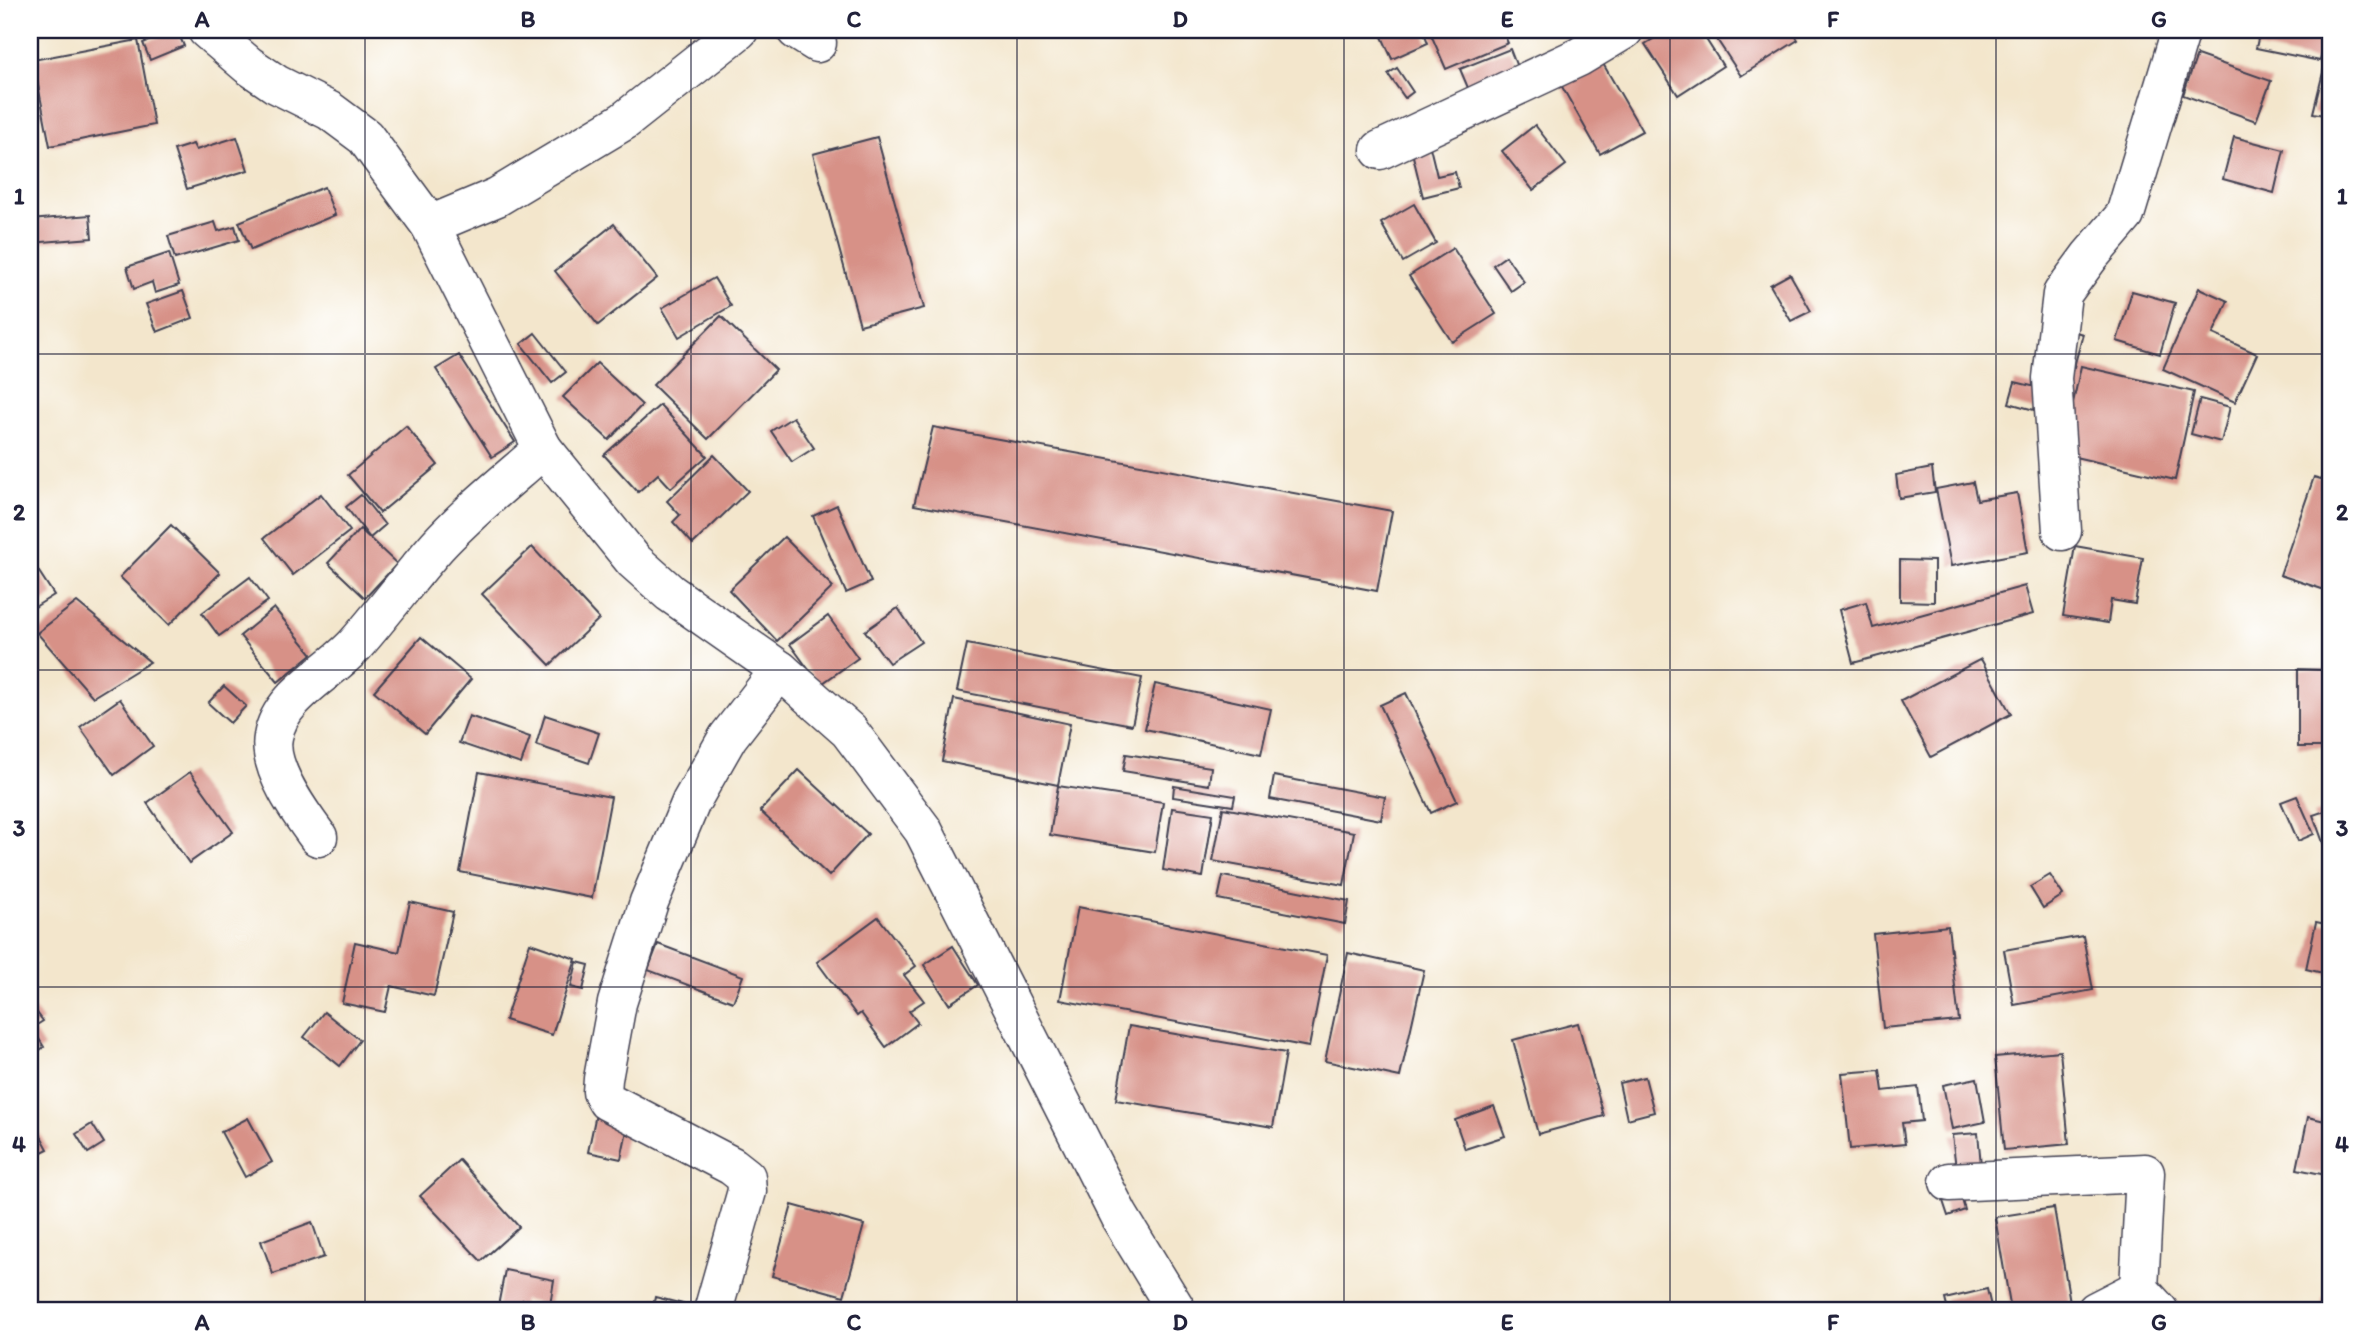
<svg xmlns="http://www.w3.org/2000/svg" width="2361" height="1341" font-family="Itim,sans-serif">
  <rect width="100%" height="100%" fill="#fff"/>
  <filter id="ink" filterUnits="userSpaceOnUse"><feTurbulence type="fractalNoise" baseFrequency=".0143" numOctaves="2"/><feDisplacementMap in="SourceGraphic" scale="14" xChannelSelector="R" yChannelSelector="G"/><feConvolveMatrix kernelMatrix="1 2 1 2 8 2 1 2 1" color-interpolation-filters="sRGB"/></filter>
  <filter id="wash" filterUnits="userSpaceOnUse"><feTurbulence type="fractalNoise" baseFrequency=".00686" numOctaves="4" result="noise"/><feDisplacementMap in="SourceGraphic" scale="28" xChannelSelector="R" yChannelSelector="G"/><feGaussianBlur stdDeviation="1.57" result="paint"/><feColorMatrix in="noise" values="0 0 0 0 0 0 0 0 0 0 0 0 0 0 0 0 0 1.4 0 .05"/><feComposite in="paint" operator="in"/></filter>
  <g filter="url(#wash)">
    <rect width="100%" height="100%" fill="#f3e6cc"/>
    <g id="blocks">
      <g fill="#d79187">
        <polygon points="177,30 184,46 150,60 143,43"/>
        <polygon points="1379,30 1423,30 1428,43 1392,59"/>
        <polygon points="1429,30 1502,30 1508,43 1446,69"/>
        <polygon points="1668,30 1700,30 1723,66 1678,95 1645,44"/>
        <polygon points="1723,30 1792,30 1798,40 1741,76 1714,35"/>
        <polygon points="2260,30 2327,30 2320,61 2256,48"/>
        <polygon points="138,40 154,125 50,146 33,60"/>
        <polygon points="1510,49 1520,75 1471,95 1460,69"/>
        <polygon points="2328,52 2331,52 2331,116 2313,113"/>
        <polygon points="2197,55 2271,81 2256,121 2183,95"/>
        <polygon points="1602,62 1642,131 1600,154 1561,85"/>
        <polygon points="1397,68 1413,92 1405,98 1388,74"/>
        <polygon points="1535,125 1566,165 1533,190 1502,151"/>
        <polygon points="237,137 248,170 187,189 174,150 193,144 196,150"/>
        <polygon points="877,137 924,308 860,325 813,154"/>
        <polygon points="2234,137 2284,150 2274,193 2223,179"/>
        <polygon points="1429,143 1437,176 1455,172 1459,188 1423,197 1411,148"/>
        <polygon points="324,187 335,215 251,250 239,222"/>
        <polygon points="1414,204 1436,243 1403,262 1381,223"/>
        <polygon points="90,215 92,238 30,243 30,220"/>
        <polygon points="215,222 218,231 235,226 239,240 175,259 168,236"/>
        <polygon points="614,224 657,278 598,325 555,271"/>
        <polygon points="1453,248 1496,314 1452,342 1409,276"/>
        <polygon points="169,253 179,285 155,293 152,282 134,289 127,267"/>
        <polygon points="1506,256 1524,282 1511,291 1493,265"/>
        <polygon points="1790,274 1811,311 1791,321 1770,285"/>
        <polygon points="714,278 731,306 679,337 662,308"/>
        <polygon points="2199,288 2228,301 2213,334 2257,354 2235,402 2163,369"/>
        <polygon points="183,291 193,318 157,332 146,304"/>
        <polygon points="2132,291 2175,303 2160,354 2117,341"/>
        <polygon points="721,316 776,370 708,439 653,385"/>
        <polygon points="2061,328 2083,334 2074,367 2053,361"/>
        <polygon points="535,333 566,372 552,383 521,344"/>
        <polygon points="459,355 515,442 492,457 436,369"/>
        <polygon points="597,363 642,405 609,440 563,397"/>
        <polygon points="2081,366 2194,392 2175,480 2062,454"/>
        <polygon points="2015,382 2040,388 2034,410 2009,403"/>
        <polygon points="2200,399 2230,407 2221,442 2191,434"/>
        <polygon points="660,405 707,456 671,488 658,474 638,492 604,455"/>
        <polygon points="793,417 814,448 792,462 771,431"/>
        <polygon points="406,426 438,465 380,513 348,475"/>
        <polygon points="933,427 1392,511 1377,591 914,505"/>
        <polygon points="714,455 748,491 693,544 673,522 680,515 667,501"/>
        <polygon points="1932,468 1935,492 1899,498 1896,475"/>
        <polygon points="2314,477 2331,482 2331,592 2280,575"/>
        <polygon points="1973,482 1977,500 2017,493 2028,552 1951,566 1936,489"/>
        <polygon points="321,494 350,531 293,575 264,538"/>
        <polygon points="361,495 385,525 370,538 346,507"/>
        <polygon points="837,505 871,582 846,593 813,516"/>
        <polygon points="171,525 220,573 169,625 120,577"/>
        <polygon points="360,529 397,564 365,598 328,563"/>
        <polygon points="784,537 833,587 777,641 729,590"/>
        <polygon points="2075,546 2143,558 2135,604 2111,600 2108,623 2063,616"/>
        <polygon points="532,547 599,619 550,665 482,594"/>
        <polygon points="30,558 54,595 30,610"/>
        <polygon points="1900,560 1934,561 1934,602 1900,601"/>
        <polygon points="250,577 268,601 219,636 202,613"/>
        <polygon points="2025,586 2033,614 1853,663 1839,610 1866,602 1873,628"/>
        <polygon points="77,602 150,662 93,697 37,633"/>
        <polygon points="274,608 312,654 278,682 240,636"/>
        <polygon points="898,608 921,642 889,663 865,631"/>
        <polygon points="828,616 858,658 820,685 790,644"/>
        <polygon points="421,637 471,679 425,734 374,691"/>
        <polygon points="967,644 1142,678 1132,725 957,691"/>
        <polygon points="1981,659 2011,714 1931,757 1901,701"/>
        <polygon points="2298,669 2331,670 2331,747 2298,747"/>
        <polygon points="30,671 33,671 39,701 30,703"/>
        <polygon points="1155,684 1271,709 1261,754 1145,729"/>
        <polygon points="224,686 246,706 230,723 208,703"/>
        <polygon points="1406,693 1457,801 1431,813 1380,705"/>
        <polygon points="120,699 153,746 114,775 80,727"/>
        <polygon points="954,699 1070,724 1058,785 942,761"/>
        <polygon points="545,715 599,733 589,763 536,745"/>
        <polygon points="469,716 530,737 521,764 459,743"/>
        <polygon points="1126,754 1211,767 1209,785 1123,771"/>
        <polygon points="799,770 868,834 829,876 760,811"/>
        <polygon points="190,772 233,832 189,863 147,803"/>
        <polygon points="479,772 611,797 592,898 460,872"/>
        <polygon points="1274,776 1385,797 1381,820 1270,799"/>
        <polygon points="1058,786 1163,802 1155,852 1050,835"/>
        <polygon points="1174,786 1235,796 1233,806 1173,797"/>
        <polygon points="2297,796 2314,834 2298,841 2281,802"/>
        <polygon points="1172,808 1213,814 1203,877 1163,870"/>
        <polygon points="1223,808 1354,832 1344,885 1213,861"/>
        <polygon points="2331,809 2331,864 2313,815"/>
        <polygon points="2050,875 2063,895 2043,908 2030,887"/>
        <polygon points="1223,876 1349,901 1345,924 1218,899"/>
        <polygon points="410,902 453,912 434,996 391,986 385,1012 342,1003 355,942 399,952"/>
        <polygon points="1078,907 1327,955 1309,1047 1060,1000"/>
        <polygon points="878,917 916,966 904,975 924,1001 909,1011 918,1023 886,1047 861,1013 857,1016 817,962"/>
        <polygon points="2316,922 2331,925 2331,975 2306,969"/>
        <polygon points="1948,926 1959,1021 1883,1028 1873,934"/>
        <polygon points="2083,936 2093,990 2014,1005 2004,950"/>
        <polygon points="530,943 576,959 552,1035 505,1020"/>
        <polygon points="658,944 743,976 733,1002 648,970"/>
        <polygon points="953,946 978,985 949,1004 924,965"/>
        <polygon points="1348,953 1424,970 1400,1077 1325,1061"/>
        <polygon points="577,962 589,965 583,990 571,987"/>
        <polygon points="30,1003 43,1021 32,1028 44,1047 30,1057"/>
        <polygon points="324,1012 360,1040 340,1066 304,1037"/>
        <polygon points="1578,1023 1604,1116 1538,1134 1513,1040"/>
        <polygon points="1129,1026 1286,1053 1273,1127 1116,1100"/>
        <polygon points="2060,1051 2069,1144 2004,1150 1995,1057"/>
        <polygon points="1880,1070 1883,1091 1918,1087 1922,1121 1902,1123 1905,1144 1850,1149 1842,1073"/>
        <polygon points="1645,1077 1654,1112 1627,1119 1619,1083"/>
        <polygon points="1977,1078 1985,1122 1952,1129 1943,1085"/>
        <polygon points="2330,1099 2331,1176 2297,1169 2308,1117 2325,1121"/>
        <polygon points="1494,1106 1505,1136 1465,1149 1455,1120"/>
        <polygon points="596,1114 629,1121 621,1159 588,1152"/>
        <polygon points="30,1116 48,1149 30,1158"/>
        <polygon points="248,1118 272,1162 245,1177 221,1132"/>
        <polygon points="92,1124 104,1143 88,1153 76,1134"/>
        <polygon points="1978,1133 1981,1165 1956,1168 1952,1135"/>
        <polygon points="459,1160 519,1227 481,1261 420,1196"/>
        <polygon points="1961,1196 1965,1210 1948,1216 1943,1201"/>
        <polygon points="792,1205 864,1225 844,1296 772,1276"/>
        <polygon points="2054,1208 2070,1302 2011,1311 1995,1217"/>
        <polygon points="312,1222 324,1257 273,1274 261,1241"/>
        <polygon points="505,1270 554,1280 550,1305 523,1300 521,1311 497,1311"/>
        <polygon points="1987,1289 1992,1311 1948,1311 1945,1299"/>
        <polygon points="655,1297 695,1307 694,1311 652,1311"/>
        <polygon points="2323,1297 2331,1299 2331,1311 2320,1311"/>
      </g>
    </g>
  </g>
  <g filter="url(#ink)">
    <use href="#blocks" fill-opacity="0" stroke="#413f51" stroke-width="2"/>
    <g fill="none" stroke-linecap="round" stroke-linejoin="round">
      <defs>
        <g id="minor">
          <path d="M 207,30 L 248,65 L 276,84 L 330,111 L 365,137 L 430,225 L 543,449 C 508,480 469,511 437,546 C 409,578 384,612 356,644 C 329,674 280,695 273,737 C 267,768 301,814 318,837"/>
          <polyline points="796,30 817,43"/>
          <polyline points="1380,150 1579,57 1624,30"/>
          <polyline points="430,225 497,197 624,121 739,30"/>
          <polyline points="543,449 634,561 670,593 780,670 849,731 923,830 1119,1216 1177,1311"/>
          <polyline points="2062,531 2052,378 2062,294 2090,256 2125,215 2181,30"/>
          <polyline points="1949,1182 2145,1173 2139,1289 2159,1311"/>
          <polyline points="713,1311 747,1191 746,1177 732,1166 607,1101 602,1092 603,1079 617,1003 649,902 691,802 728,737 780,670"/>
          <polyline points="2096,1311 2139,1289"/>
        </g>
      </defs>
      <use href="#minor" stroke="#413f51" stroke-width="41"/>
      <use href="#minor" stroke="#fff" stroke-width="38"/>
    </g>
  </g>
  <path fill="none" stroke="#22223b" stroke-width="2" stroke-opacity="0.55" d="M 365,30 L 365,1311M 691,30 L 691,1311M 1017,30 L 1017,1311M 1344,30 L 1344,1311M 1670,30 L 1670,1311M 1996,30 L 1996,1311M 30,354 L 2331,354M 30,670 L 2331,670M 30,987 L 2331,987"/>
  <rect width="2361" height="1341" fill="none" stroke="#fff" stroke-width="77"/>
  <rect x="38" y="38" width="2284" height="1264" fill="none" stroke="#22223b" stroke-width="2.5"/>
  <g font-size="23" text-anchor="middle" font-weight="bold" fill="#22223b">
    <text x="202" y="27">A</text>
    <text x="528" y="27">B</text>
    <text x="854" y="27">C</text>
    <text x="1180" y="27">D</text>
    <text x="1507" y="27">E</text>
    <text x="1833" y="27">F</text>
    <text x="2159" y="27">G</text>
    <text x="19" y="204">1</text>
    <text x="2342" y="204">1</text>
    <text x="19" y="520">2</text>
    <text x="2342" y="520">2</text>
    <text x="19" y="836">3</text>
    <text x="2342" y="836">3</text>
    <text x="19" y="1152">4</text>
    <text x="2342" y="1152">4</text>
    <text x="202" y="1330">A</text>
    <text x="528" y="1330">B</text>
    <text x="854" y="1330">C</text>
    <text x="1180" y="1330">D</text>
    <text x="1507" y="1330">E</text>
    <text x="1833" y="1330">F</text>
    <text x="2159" y="1330">G</text>
  </g>
</svg>
